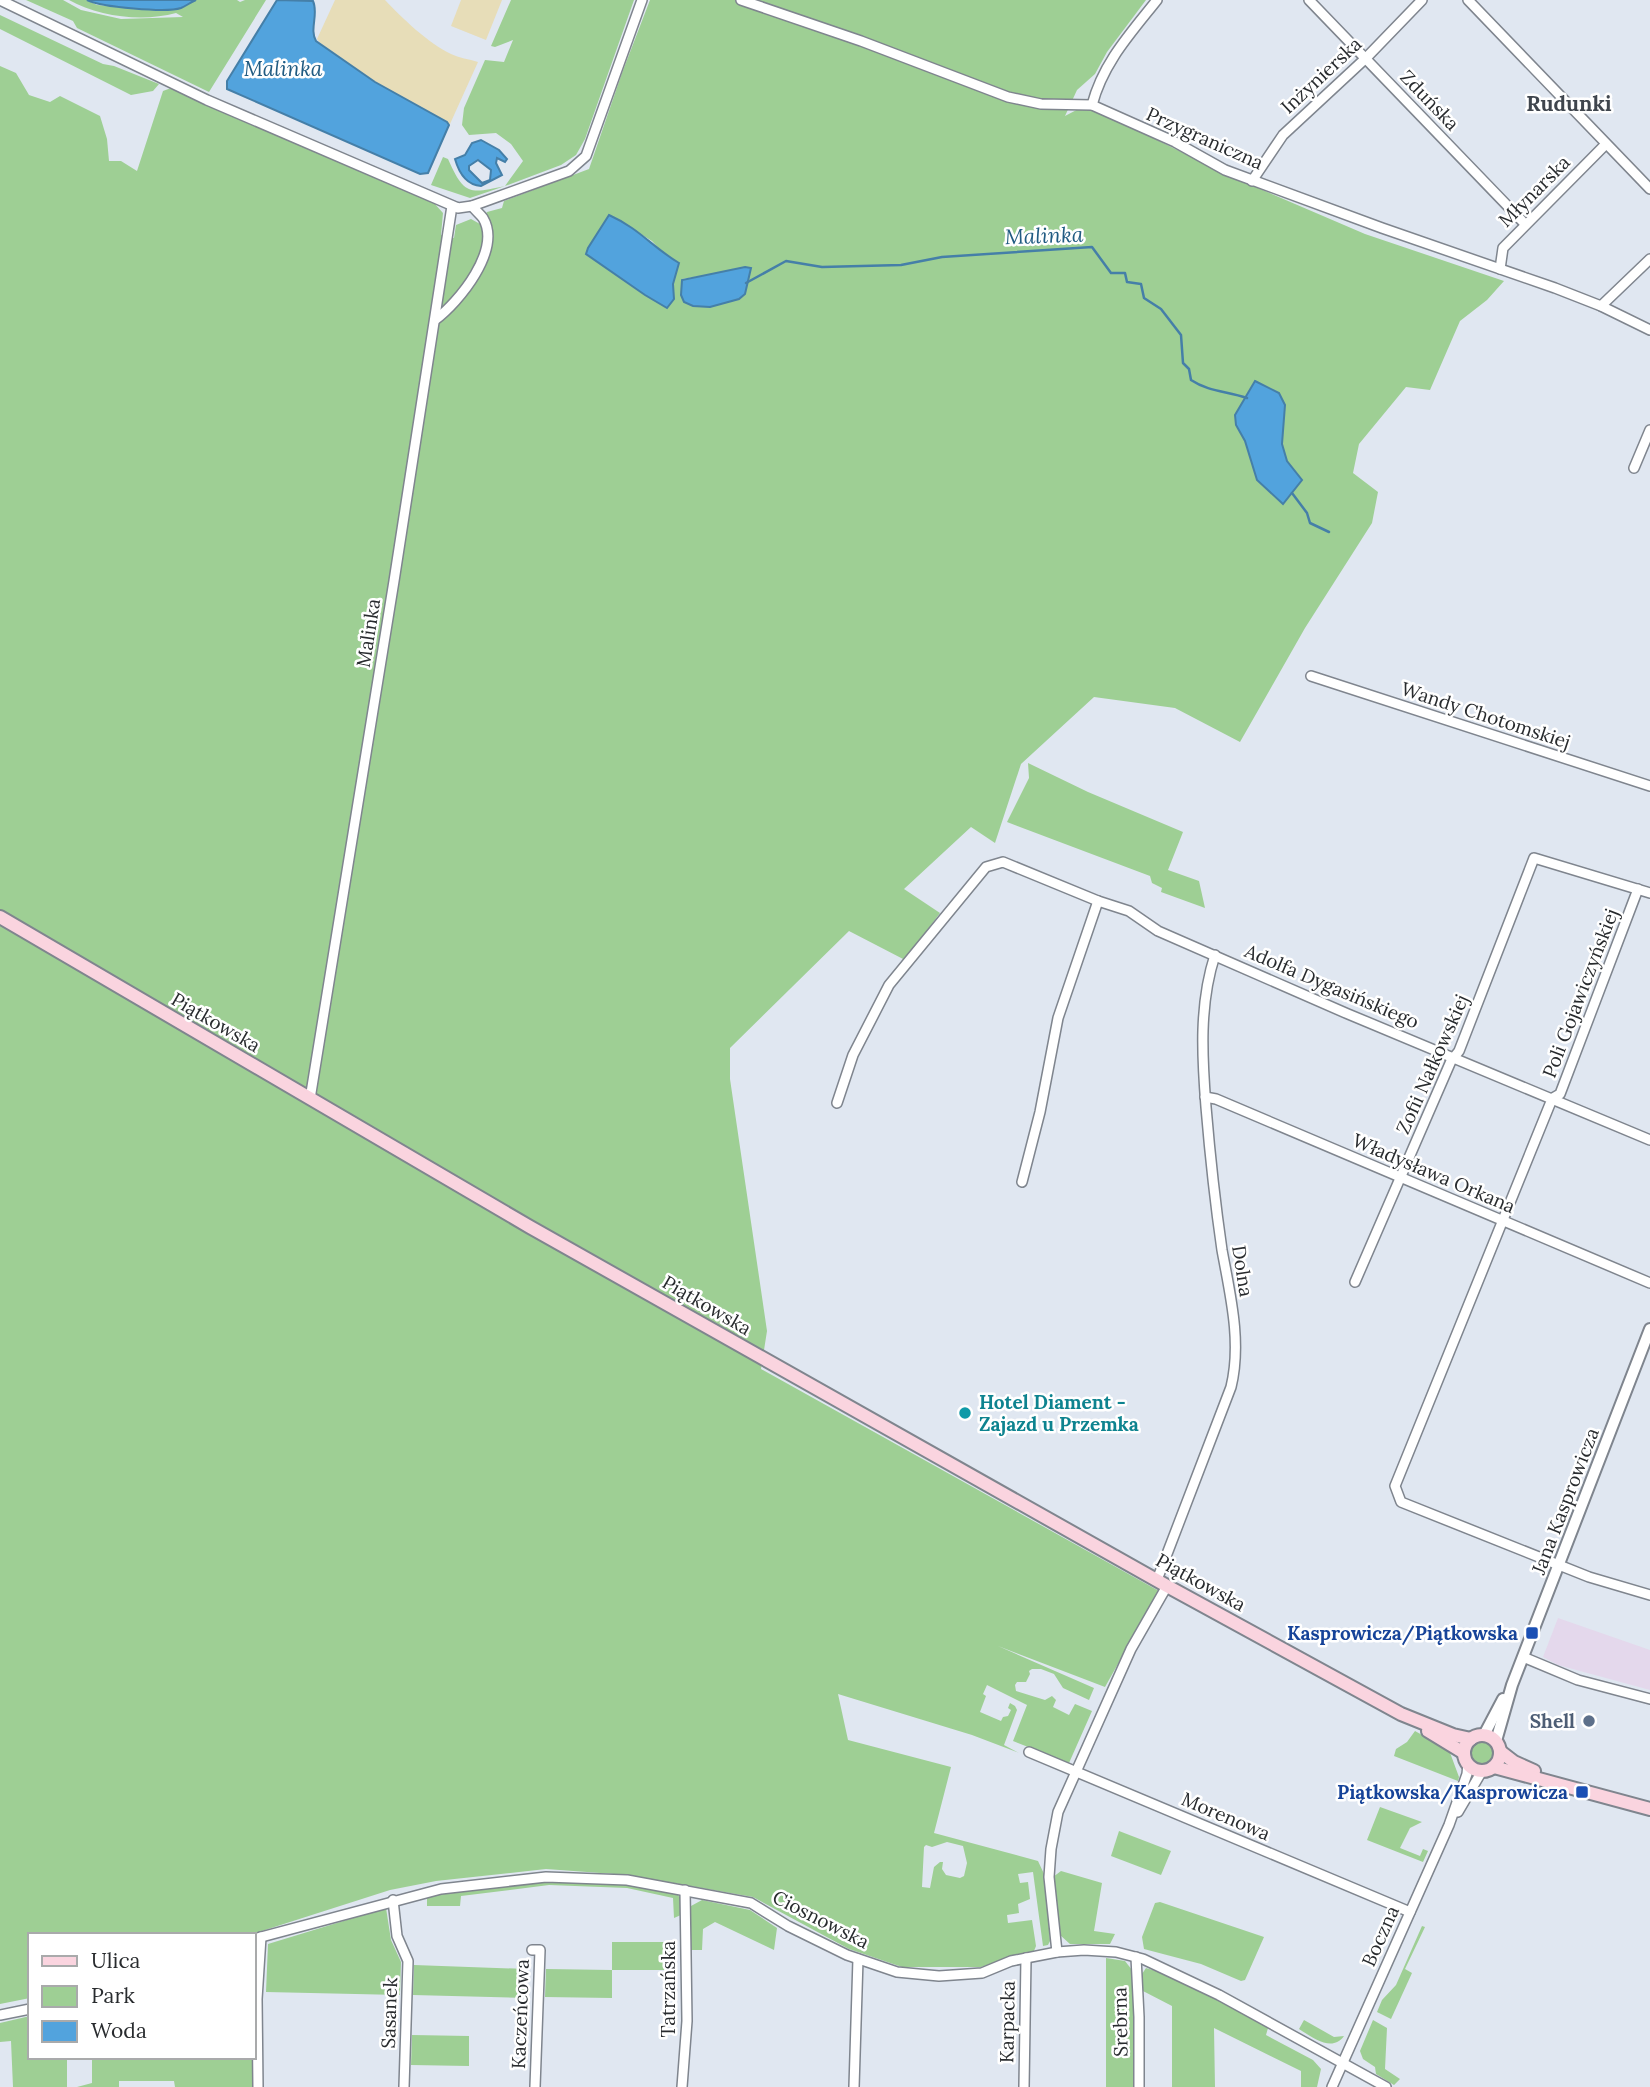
<svg xmlns="http://www.w3.org/2000/svg" width="1650" height="2087" font-family="Lora,serif">
  <rect width="100%" height="100%" fill="#e0e7f1"/>
  <polygon fill="#e4d8ec" points="1558,1618 1650,1650 1650,1690 1558,1665 1543,1657"/>
  <g fill="#9ecf94" fill-rule="evenodd">
    <path d="M 26,0 L 63,0 L 81,10 L 121,19 L 183,17 L 176,13 C 143,22 99,17 69,0 L 87,0 L 97,5 L 137,8 L 180,9 L 196,0 L 237,0 L 240,2 L 245,0 L 266,0 L 209,92 L 77,28 L 73,21 Z"/>
    <polygon points="511,0 634,0 585,139 576,155 561,165 505,186 523,161 511,144 496,133 469,135 462,125 464,108 485,60 504,62 513,40 495,47 491,46"/>
    <path d="M 650,0 L 1146,0 L 1107,52 L 1095,74 L 1077,90 L 1065,116 L 1086,105 L 1230,176 L 1365,234 L 1504,281 L 1487,300 L 1460,321 L 1430,390 L 1406,387 L 1359,444 L 1353,473 L 1378,492 L 1372,523 L 1305,628 L 1240,742 L 1175,708 L 1094,697 L 1021,764 L 995,843 L 971,827 L 904,889 L 940,913 L 905,960 L 849,931 L 730,1048 L 730,1079 L 767,1331 L 761,1369 L 1159,1591 L 1105,1687 L 998,1646 L 1094,1688 L 1089,1700 L 1063,1688 L 1054,1674 L 1041,1669 L 1032,1669 L 1029,1671 L 1030,1674 L 1026,1682 L 1017,1682 L 1015,1685 L 1016,1691 L 1045,1700 L 1052,1696 L 1056,1700 L 1053,1707 L 1069,1715 L 1075,1704 L 1092,1711 L 1069,1763 L 1013,1741 L 1027,1705 L 987,1685 L 983,1694 L 986,1696 L 980,1712 L 1001,1721 L 1003,1717 L 1008,1716 L 1011,1710 L 1008,1708 L 1010,1703 L 1015,1706 L 1017,1710 L 1004,1745 L 1019,1753 L 972,1735 L 838,1694 L 848,1740 L 951,1767 L 934,1833 L 1038,1861 L 1045,1876 L 1050,1941 L 1048,1945 L 1043,1946 L 1033,1872 L 1018,1874 L 1020,1883 L 1028,1882 L 1030,1899 L 1018,1904 L 1019,1913 L 1007,1915 L 1008,1923 L 1032,1920 L 1036,1946 L 1034,1951 L 981,1967 L 902,1967 L 849,1949 L 753,1897 L 628,1875 L 546,1869 L 436,1881 L 390,1890 L 249,1935 L 30,1935 L 30,1998 L 0,2004 L 0,66 L 16,73 L 29,95 L 50,102 L 60,96 L 100,116 L 107,139 L 109,161 L 121,161 L 137,171 L 163,91 L 171,88 L 434,203 L 443,213 L 441,235 L 454,238 L 456,225 L 471,219 L 480,224 L 487,212 L 502,208 L 504,201 L 589,169 L 622,73 ZM 609,215 L 652,241 L 663,253 L 679,264 L 673,284 L 674,299 L 667,308 L 645,295 L 586,254 L 588,248 ZM 751,268 C 742,306 742,294 710,307 L 682,279 ZM 947,1842 L 963,1846 L 967,1863 L 964,1876 L 960,1878 L 946,1875 L 942,1869 L 943,1862 L 940,1862 L 934,1867 L 930,1888 L 922,1887 L 924,1847 L 926,1845 L 932,1847 Z"/>
    <polygon points="0,15 103,64 114,66 159,84 153,91 131,95 0,29"/>
    <path d="M 443,157 L 448,159 C 464,195 469,194 505,186 L 470,198 L 431,185 Z"/>
    <polygon points="1028,763 1088,792 1183,832 1168,870 1199,881 1205,908 1161,892 1162,888 1152,883 1150,876 1007,822 1029,778"/>
    <polygon points="1415,1731 1449,1750 1459,1777 1458,1781 1394,1756 1396,1749 1407,1742"/>
    <circle cx="1482" cy="1753" r="12"/>
    <polygon points="1380,1807 1422,1822 1410,1828 1400,1848 1420,1856 1423,1849 1428,1851 1423,1862 1367,1840"/>
    <polygon points="1119,1831 1171,1851 1161,1875 1111,1856"/>
    <polygon points="1061,1871 1102,1883 1094,1931 1115,1934 1110,1944 1070,1944 1060,1935 1053,1877"/>
    <polygon points="546,1881 627,1884 678,1895 681,1899 681,1915 674,1918 673,1898 627,1888 549,1885 461,1896 460,1906 427,1906 427,1896"/>
    <polygon points="702,1900 750,1910 777,1928 774,1950 715,1922 703,1929 702,1950 691,1950 691,1906"/>
    <polygon points="1160,1902 1264,1937 1245,1980 1241,1981 1201,1964 1144,1949 1142,1937 1155,1903"/>
    <polygon points="386,1908 391,1940 401,1962 400,1995 266,1992 268,1944"/>
    <polygon points="1422,1926 1425,1927 1405,1969 1412,1973 1391,2019 1377,2012 1382,2000 1396,1985"/>
    <polygon points="612,1942 675,1942 674,1970 612,1970 612,1998 545,1997 546,1969 612,1970"/>
    <polygon points="1106,1958 1125,1961 1132,1970 1135,2016 1135,2087 1106,2087"/>
    <polygon points="414,1965 527,1969 526,1998 413,1995"/>
    <path d="M 1146,1968 C 1190,1980 1229,2006 1268,2028 L 1266,2035 L 1313,2060 L 1321,2069 L 1317,2087 L 1301,2087 L 1301,2071 L 1214,2028 L 1215,2087 L 1172,2087 L 1172,2006 L 1143,1991 L 1142,1974 Z"/>
    <polygon points="30,2016 30,2057 67,2057 67,2087 13,2087 11,2041 0,2042 0,2023"/>
    <path d="M 1304,2020 L 1334,2037 L 1344,2036 C 1332,2053 1312,2037 1299,2029 Z"/>
    <polygon points="1373,2020 1387,2028 1385,2069 1400,2079 1394,2085 1376,2074 1375,2067 1363,2059 1360,2051"/>
    <polygon points="412,2035 469,2036 469,2066 411,2065"/>
    <polygon points="92,2057 252,2057 253,2087 175,2087 174,2081 119,2081 119,2087 77,2087 92,2083"/>
  </g>
  <g fill="#e7ddb8">
    <path d="M 335,0 L 385,0 C 402,18 428,43 451,54 C 459,58 469,59 478,62 L 450,124 L 375,82 L 321,44 L 317,39 Z"/>
    <polygon points="461,0 502,0 486,40 451,26"/>
  </g>
  <g fill="#52a3dd" stroke="#457fa8" stroke-width="2" fill-rule="evenodd">
    <path d="M 87,0 L 196,0 C 191,2 186,6 181,8 C 166,13 101,7 87,0 Z"/>
    <path d="M 277,0 L 313,1 C 319,14 309,29 316,41 L 375,82 L 447,122 L 449,125 L 428,173 L 420,174 L 227,89 L 227,81 Z"/>
    <path d="M 481,140 L 499,150 L 507,159 L 505,162 L 497,158 L 496,163 L 502,175 L 481,186 C 466,185 459,173 455,159 L 465,155 L 472,143 ZM 478,160 L 491,170 L 490,180 L 482,183 L 469,170 L 469,166 Z"/>
    <path d="M 609,215 C 640,229 652,247 679,263 L 673,284 L 674,299 L 667,308 L 645,295 L 586,254 L 588,248 Z"/>
    <polygon points="745,267 751,268 745,294 739,299 710,307 693,306 684,302 681,295 682,280"/>
    <polygon points="1255,381 1279,393 1285,405 1282,444 1287,461 1302,480 1283,504 1257,480 1245,441 1236,425 1235,415"/>
  </g>
  <g fill="none" stroke-linecap="round" stroke-linejoin="round">
    <g stroke="#457fa8" stroke-width="2.5">
      <path d="M 746,283 L 786,261 L 822,267 L 901,265 L 942,257 L 1092,247 L 1111,273 L 1125,273 L 1127,282 L 1141,284 L 1144,298 L 1161,309 L 1181,335 L 1183,363 L 1189,369 L 1191,380 C 1209,392 1227,391 1247,398"/>
      <polyline points="1292,493 1307,513 1310,523 1329,532"/>
    </g>
    <defs>
      <g id="minor">
        <polyline points="0,0 207,100 458,208 472,206 569,171 586,156 642,0"/>
        <polyline points="741,0 861,41 1008,97 1041,104 1092,105 1175,142 1225,170 1382,228 1555,288 1601,306 1650,330"/>
        <polyline points="1309,0 1525,224"/>
        <polyline points="1468,0 1650,189"/>
        <path d="M 1092,105 C 1103,63 1130,34 1157,0"/>
        <polyline points="1252,181 1283,135 1366,58 1422,0"/>
        <polyline points="1500,269 1503,248 1605,145"/>
        <polyline points="1601,306 1650,259"/>
        <path d="M 435,320 C 459,302 502,250 483,218 C 480,214 475,210 472,206"/>
        <polyline points="1634,468 1650,430"/>
        <polyline points="1311,676 1650,786"/>
        <polyline points="1638,889 1560,1094 1553,1098 1550,1104 1395,1486 1401,1502 1589,1577 1650,1595"/>
        <polyline points="1205,1097 1216,1099 1650,1283"/>
        <polyline points="310,1099 394,581 452,206"/>
        <polyline points="837,1103 853,1055 889,985 986,867 1003,862 1098,901 1129,911 1158,931 1348,1014 1650,1140"/>
        <polyline points="1022,1182 1040,1112 1058,1018 1098,901"/>
        <polyline points="1355,1282 1451,1061 1459,1051 1534,858 1650,893"/>
        <path d="M 1157,1580 L 1231,1387 C 1242,1342 1230,1294 1222,1250 C 1215,1202 1210,1155 1206,1107 C 1202,1056 1199,1004 1215,955"/>
        <polyline points="1523,1657 1578,1680 1650,1699"/>
        <polyline points="1029,1752 1410,1912"/>
        <polyline points="1458,1812 1482,1771"/>
        <polyline points="393,1900 397,1936 408,1961 404,2087"/>
        <polyline points="254,1939 441,1889 546,1877 627,1880 751,1903 788,1926 847,1955 897,1972 939,1976 982,1973 1011,1961 1057,1952 1084,1950 1116,1952 1143,1959 1219,1995 1386,2087"/>
        <polyline points="532,1950 540,1950 535,2087"/>
        <polyline points="1057,1952 1049,1877 1051,1849 1058,1812 1131,1649 1167,1586"/>
        <polyline points="1136,1957 1139,2017 1139,2087"/>
        <polyline points="0,2015 30,2009"/>
        <polyline points="258,2087 257,1999 261,1937"/>
        <polyline points="682,2087 687,2021 685,1890"/>
        <polyline points="854,2087 858,1959"/>
        <polyline points="1024,2087 1026,1958"/>
        <polyline points="1332,2087 1449,1825 1467,1774 1468,1764"/>
      </g>
      <g id="tertiary">
        <polyline points="1484,1735 1503,1699"/>
        <polyline points="1496,1741 1512,1685 1650,1329"/>
      </g>
      <g id="secondary">
        <polyline points="0,917 530,1227 1167,1586 1401,1714 1453,1735 1471,1739"/>
        <polyline points="1428,1731 1464,1753"/>
        <circle cx="1482" cy="1753" r="18"/>
        <polyline points="1501,1752 1514,1762 1534,1771"/>
        <polyline points="1494,1767 1650,1809"/>
      </g>
    </defs>
    <use href="#minor" stroke="#7f858e" stroke-width="12"/>
    <use href="#tertiary" stroke="#7f858e" stroke-width="14"/>
    <use href="#secondary" stroke="#7f858e" stroke-width="16"/>
    <use href="#minor" stroke="#fff" stroke-width="9"/>
    <use href="#tertiary" stroke="#fff" stroke-width="10"/>
    <use href="#secondary" stroke="#fad4df" stroke-width="12"/>
  </g>
  <circle fill="#0f9aa8" stroke="#fff" stroke-width="2.5" cx="965" cy="1413" r="7"/>
  <g fill="#1a4fb4" stroke="#fff" stroke-width="2.5">
    <rect x="1525" y="1626" width="14" height="14" rx="3.5"/>
    <rect x="1575" y="1785" width="14" height="14" rx="3.5"/>
  </g>
  <circle fill="#5c6f8a" stroke="#fff" stroke-width="2.5" cx="1589" cy="1721" r="7"/>
  <g text-anchor="middle" stroke-width="5" stroke-linejoin="round" paint-order="stroke">
    <g font-size="19" fill="#282b2e" stroke="#fff">
      <text transform="translate(1321 75) rotate(-43)" y="7">Inżynierska</text>
      <text transform="translate(1430 100) rotate(46)" y="7">Zduńska</text>
      <text transform="translate(1205 138) rotate(24)" y="7">Przygraniczna</text>
      <text transform="translate(1534 191) rotate(-45)" y="7">Młynarska</text>
      <text transform="translate(368 633) rotate(-81)" y="7">Malinka</text>
      <text transform="translate(1486 715) rotate(18)" y="7">Wandy Chotomskiej</text>
      <text transform="translate(1332 986) rotate(23)" y="7">Adolfa Dygasińskiego</text>
      <text transform="translate(1580 993) rotate(-69)" y="7">Poli Gojawiczyńskiej</text>
      <text transform="translate(216 1022) rotate(30)" y="7">Piątkowska</text>
      <text transform="translate(1432 1064) rotate(-66)" y="7">Zofii Nałkowskiej</text>
      <text transform="translate(1434 1173) rotate(23)" y="7">Władysława Orkana</text>
      <text transform="translate(1243 1271) rotate(81)" y="7">Dolna</text>
      <text transform="translate(707 1305) rotate(30)" y="7">Piątkowska</text>
      <text transform="translate(1565 1501) rotate(-69)" y="7">Jana Kasprowicza</text>
      <text transform="translate(1201 1582) rotate(29)" y="7">Piątkowska</text>
      <text transform="translate(1226 1816) rotate(23)" y="7">Morenowa</text>
      <text transform="translate(821 1919) rotate(27)" y="7">Ciosnowska</text>
      <text transform="translate(1380 1936) rotate(-66)" y="7">Boczna</text>
      <text transform="translate(668 1989) rotate(-90)" y="7">Tatrzańska</text>
      <text transform="translate(389 2013) rotate(-88)" y="7">Sasanek</text>
      <text transform="translate(520 2014) rotate(-88)" y="7">Kaczeńcowa</text>
      <text transform="translate(1007 2022) rotate(-89)" y="7">Karpacka</text>
      <text transform="translate(1120 2022) rotate(-91)" y="7">Srebrna</text>
    </g>
    <g font-size="19" font-weight="bold" fill="#0d838f" stroke="#fff" text-anchor="start">
      <text x="979" y="1409">Hotel Diament -<tspan x="979" dy="22">Zajazd u Przemka</tspan></text>
    </g>
    <g font-size="19" font-weight="bold" fill="#164399" stroke="#fff" text-anchor="end">
      <text x="1518" y="1640">Kasprowicza/Piątkowska</text>
      <text x="1568" y="1799">Piątkowska/Kasprowicza</text>
    </g>
    <g font-size="19" font-weight="bold" fill="#4e5e75" stroke="#fff" text-anchor="end">
      <text x="1575" y="1728">Shell</text>
    </g>
    <g font-size="21" font-style="italic" fill="#205b82" stroke="#fff">
      <text x="283" y="76">Malinka</text>
      <text transform="translate(1044 236) rotate(-2)" y="7">Malinka</text>
    </g>
    <g font-size="21" font-weight="bold" fill="#3f454d" stroke="#fff">
      <text x="1569" y="111">Rudunki</text>
    </g>
  </g>
  <rect x="28" y="1933" width="228" height="126" fill="#ffffff" stroke="#a9aaab" stroke-width="2"/>
  <rect x="42" y="1956" width="35" height="10" fill="#fad4df" stroke="#a9aaab" stroke-width="2"/>
  <text x="91" y="1968" font-size="21" fill="#282b2e">Ulica</text>
  <rect x="42" y="1986" width="35" height="21" fill="#9ecf94" stroke="#a9aaab" stroke-width="2"/>
  <text x="91" y="2003" font-size="21" fill="#282b2e">Park</text>
  <rect x="42" y="2021" width="35" height="21" fill="#52a3dd" stroke="#a9aaab" stroke-width="2"/>
  <text x="91" y="2038" font-size="21" fill="#282b2e">Woda</text>
</svg>
